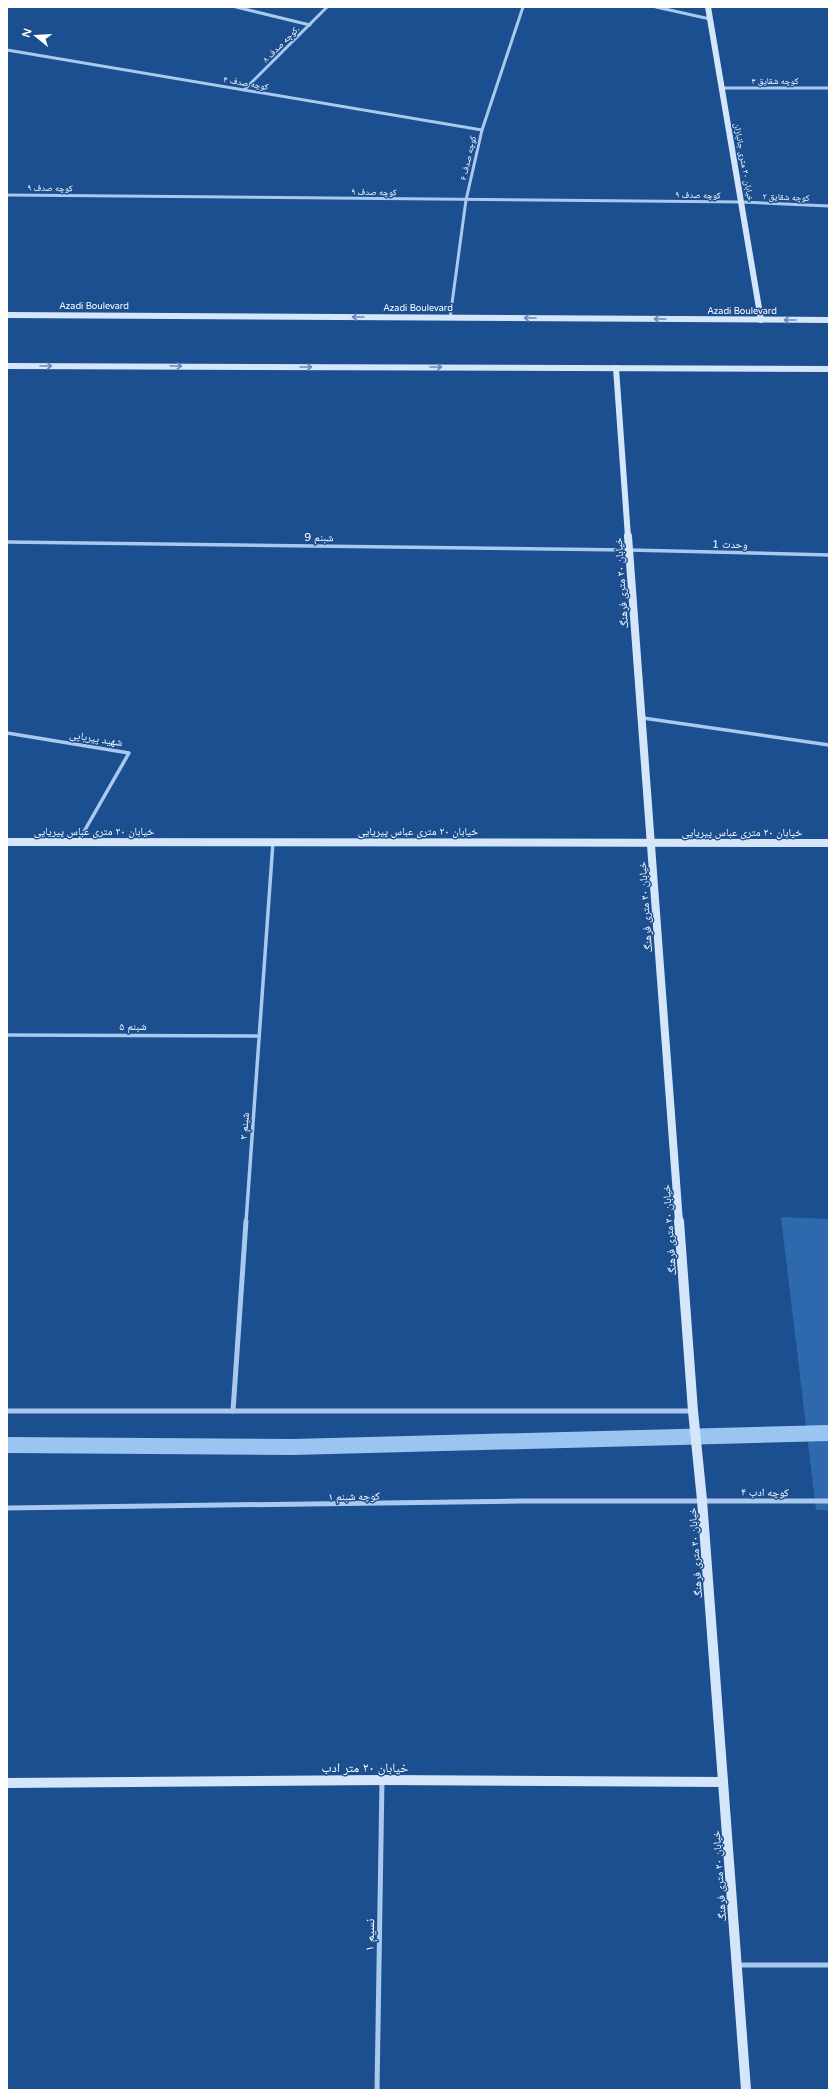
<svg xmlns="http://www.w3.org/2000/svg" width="836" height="2097" font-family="'Varela Round','Noto Naskh Arabic',sans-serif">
  <rect width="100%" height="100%" fill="#1b4f8f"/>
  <polygon fill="#2e69ad" points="781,1217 829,1219 829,1510 816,1510"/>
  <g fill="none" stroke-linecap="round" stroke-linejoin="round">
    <polygon fill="#9cc4f0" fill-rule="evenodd" points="829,1425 829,1441 293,1455 7,1453 7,1437 293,1439"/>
    <g stroke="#a9c9ee" stroke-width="3">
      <polyline points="236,7 310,25"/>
      <polyline points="656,7 710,19"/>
      <polyline points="7,50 482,130"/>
      <polyline points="722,88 829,88"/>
      <polyline points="244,90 327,7"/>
      <polyline points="7,195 742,202 829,206"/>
      <polyline points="450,318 466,200 482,130 523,7"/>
    </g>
    <g stroke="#a9c9ee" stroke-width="3.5">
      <polyline points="7,542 630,550 829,555"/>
      <polyline points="643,718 829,745"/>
      <polyline points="7,733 129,753 78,842"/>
      <polyline points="7,1035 259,1036"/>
      <polyline points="246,1222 273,842"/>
    </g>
    <g stroke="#a9c9ee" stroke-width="5">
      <polyline points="7,1411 693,1411"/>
      <polyline points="233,1411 246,1221"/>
      <polyline points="7,1508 521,1501 829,1501"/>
      <polyline points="737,1965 829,1965"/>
      <polyline points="377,2090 382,1780"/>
    </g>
    <g stroke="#d6e6fa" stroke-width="6">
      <polyline points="708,7 761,320"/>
      <polyline points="7,315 829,320"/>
      <polyline points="7,366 829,369"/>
      <polyline points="616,368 628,537"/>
    </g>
    <g stroke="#d6e6fa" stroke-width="8">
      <polyline points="628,536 679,1222"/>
      <polyline points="7,842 829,843"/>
    </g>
    <g stroke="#d6e6fa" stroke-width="10">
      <polyline points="679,1221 693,1411 702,1500 746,2090"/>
      <polyline points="7,1783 382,1780 723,1782"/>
    </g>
  </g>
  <defs><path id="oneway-shaft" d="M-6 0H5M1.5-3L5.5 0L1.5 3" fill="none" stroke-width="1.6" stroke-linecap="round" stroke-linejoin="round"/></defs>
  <g stroke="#668bba">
    <use href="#oneway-shaft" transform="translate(358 317) rotate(-180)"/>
    <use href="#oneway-shaft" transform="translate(530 318) rotate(-180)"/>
    <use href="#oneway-shaft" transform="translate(660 319) rotate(-180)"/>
    <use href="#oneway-shaft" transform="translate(790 320) rotate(-180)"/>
    <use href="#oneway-shaft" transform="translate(46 366)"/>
    <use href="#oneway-shaft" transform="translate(176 366)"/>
    <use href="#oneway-shaft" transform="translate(306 367)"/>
    <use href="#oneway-shaft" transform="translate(436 367)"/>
  </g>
  <g text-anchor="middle" stroke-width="3" stroke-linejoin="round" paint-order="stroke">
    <g font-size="9" fill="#fff" stroke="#1b4f8f">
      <text transform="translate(281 44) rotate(-45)" y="3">کوچه صدف ۸.</text>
      <text x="775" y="84">کوچه شقایق ۳</text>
      <text transform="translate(246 83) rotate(10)" y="3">کوچه صدف ۴</text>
      <text transform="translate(468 158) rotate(-77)" y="3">کوچه صدف ۶</text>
      <text transform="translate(744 162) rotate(80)" y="3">خیابان ۲۰ متری جانبازان</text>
      <text transform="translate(50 188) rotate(1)" y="3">کوچه صدف ۹</text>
      <text transform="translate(374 192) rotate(1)" y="3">کوچه صدف ۹</text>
      <text transform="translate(698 195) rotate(1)" y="3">کوچه صدف ۹</text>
      <text transform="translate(786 197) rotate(2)" y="3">کوچه شقایق ۲</text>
      <text x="94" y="309">Azadi Boulevard</text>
      <text x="418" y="311">Azadi Boulevard</text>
      <text x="742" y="314">Azadi Boulevard</text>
    </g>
    <g font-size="11" fill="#fff" stroke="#1b4f8f">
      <text transform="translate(319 537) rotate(1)" y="4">شبنم 9</text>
      <text transform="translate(730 544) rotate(1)" y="4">وحدت 1</text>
      <text transform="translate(621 583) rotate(-94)" y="4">خیابان ۲۰ متری فرهنگ</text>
      <text transform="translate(96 738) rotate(9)" y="4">شهید پیریایی</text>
      <text x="94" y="835">خیابان ۲۰ متری عباس پیریایی</text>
      <text x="418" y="835">خیابان ۲۰ متری عباس پیریایی</text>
      <text x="742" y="836">خیابان ۲۰ متری عباس پیریایی</text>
      <text transform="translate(645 907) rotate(-94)" y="4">خیابان ۲۰ متری فرهنگ</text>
      <text x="133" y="1030">شبنم ۵</text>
      <text transform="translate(244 1126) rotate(-86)" y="4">شبنم ۲</text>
      <text transform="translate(669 1230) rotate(-94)" y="4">خیابان ۲۰ متری فرهنگ</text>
      <text transform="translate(765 1492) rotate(1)" y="4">کوچه ادب ۴</text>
      <text transform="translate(354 1496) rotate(-1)" y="4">کوچه شبنم ۱</text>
      <text transform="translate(695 1553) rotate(-94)" y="4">خیابان ۲۰ متری فرهنگ</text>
      <text transform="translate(719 1876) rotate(-94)" y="4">خیابان ۲۰ متری فرهنگ</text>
    </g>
    <g font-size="13" fill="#fff" stroke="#1b4f8f">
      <text x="365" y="1772">خیابان ۲۰ متر ادب</text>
      <text transform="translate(369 1935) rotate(-89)" y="5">نسیم ۱</text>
    </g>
  </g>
  <rect width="836" height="2097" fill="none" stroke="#ffffff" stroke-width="16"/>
  <g transform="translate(36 36) rotate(288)" stroke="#1b4f8f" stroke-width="3" paint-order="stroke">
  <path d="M0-3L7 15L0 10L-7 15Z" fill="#ffffff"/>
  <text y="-6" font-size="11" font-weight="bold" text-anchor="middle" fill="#ffffff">N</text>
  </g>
</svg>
